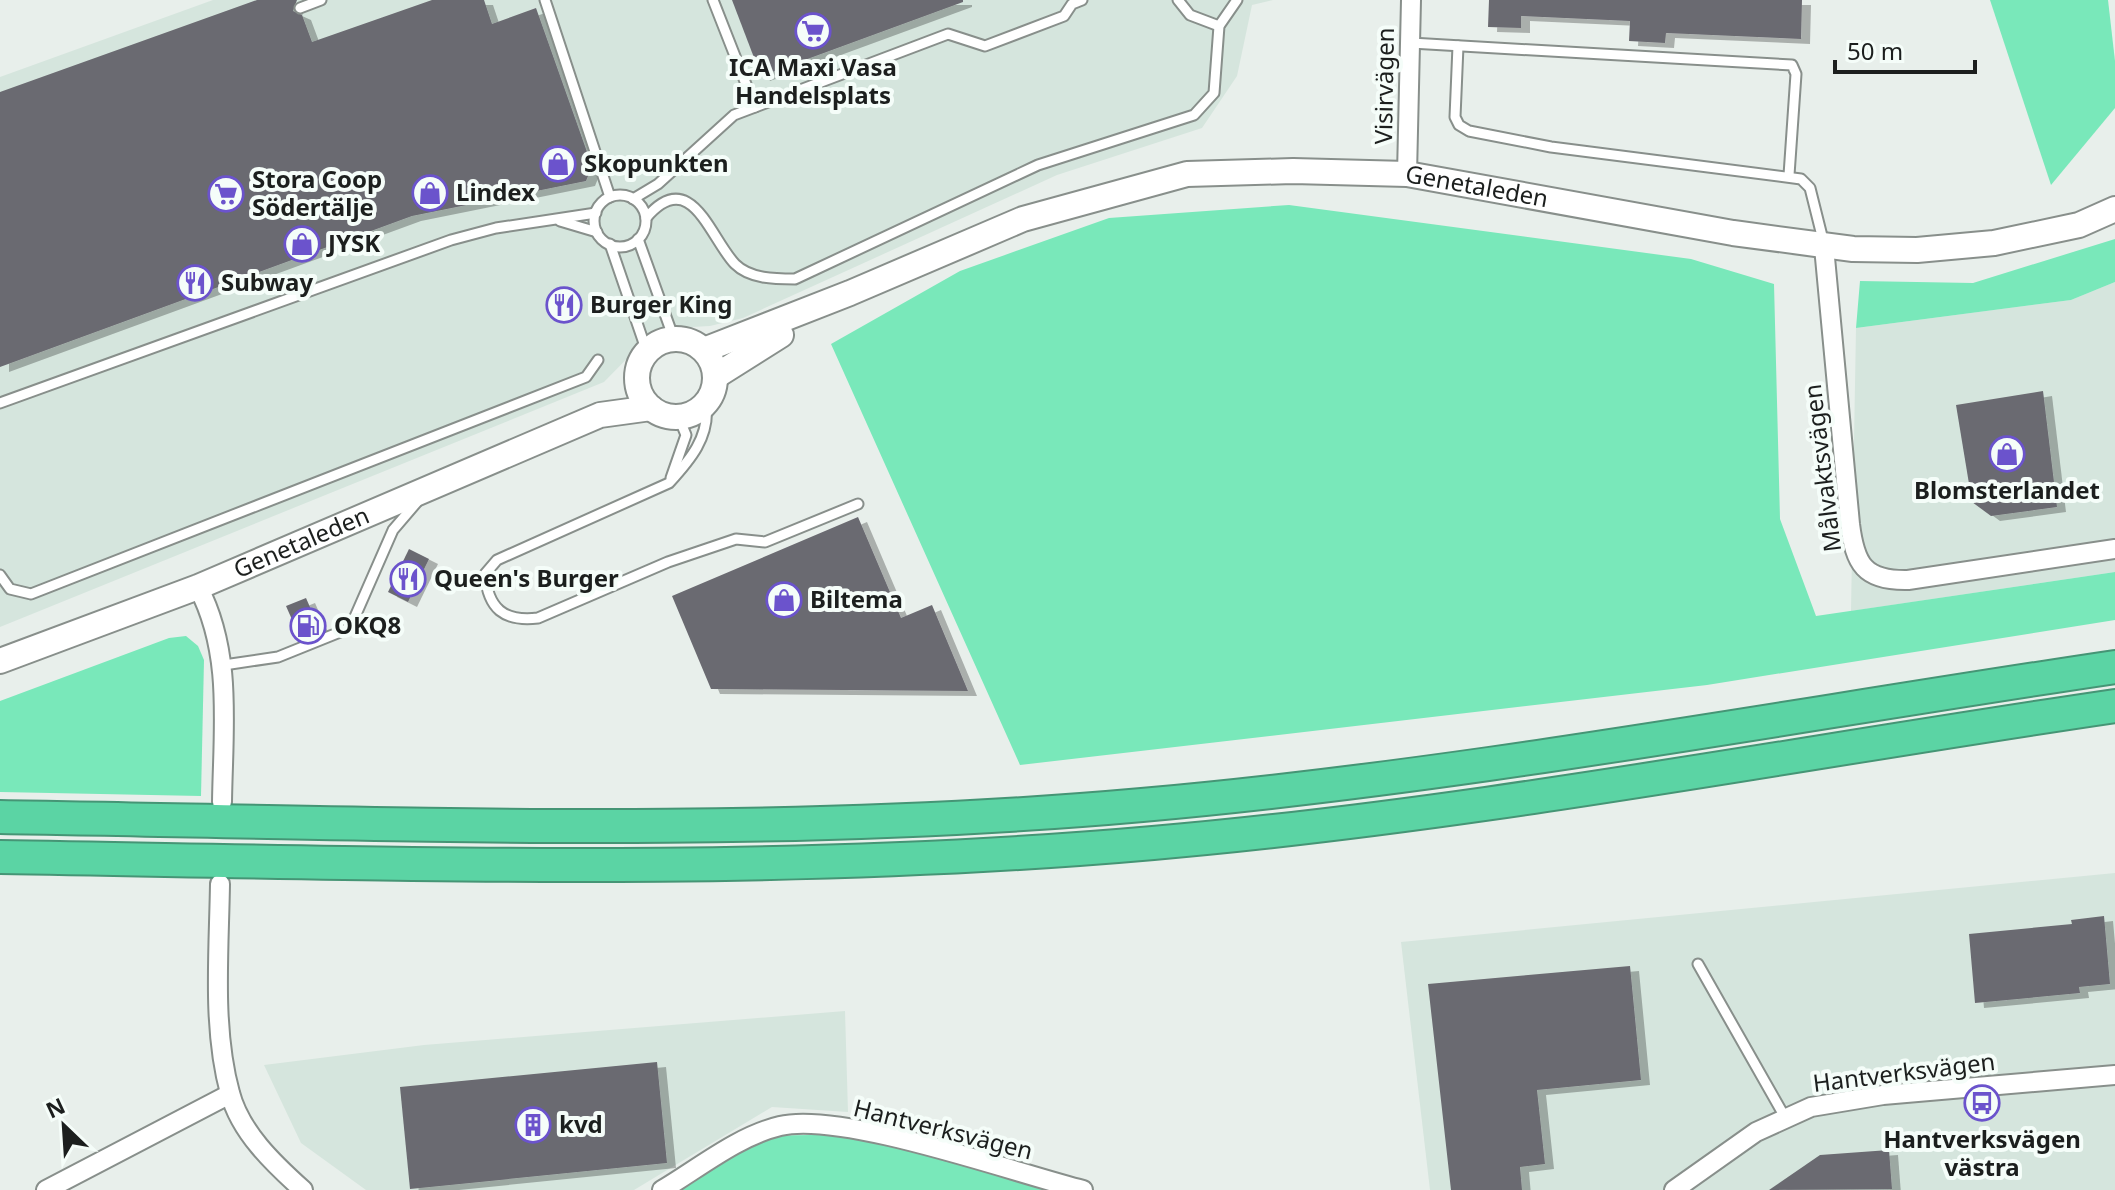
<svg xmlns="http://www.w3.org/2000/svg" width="2115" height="1190" font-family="'Noto Sans',sans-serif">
  <defs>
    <filter id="shadow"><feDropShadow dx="9" dy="5" stdDeviation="0" flood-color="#0004"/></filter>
  </defs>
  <rect width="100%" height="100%" fill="#e8efeb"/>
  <g fill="#d5e5dd">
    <polygon points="213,0 1273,0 1252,5 1237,76 1202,128 1057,175 743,318 710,326 656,329 604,382 0,627 0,77"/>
    <polygon points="2115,282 2115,572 1851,611 1856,328 2071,300"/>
    <polygon points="2115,873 2115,1190 1430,1190 1401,942"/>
    <polygon points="845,1011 848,1112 772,1107 634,1190 366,1190 301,1143 264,1065 424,1045"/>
  </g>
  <g fill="#79e8ba">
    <polygon points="1990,0 2108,0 2115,61 2115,108 2051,185"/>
    <polygon points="1289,205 1691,259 1774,284 1780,519 1816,616 2115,572 2115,620 1707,685 1020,765 831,344 960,271 1109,218"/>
    <polygon points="2115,239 2115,282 2071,300 1856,328 1860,281 1973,283"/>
    <polygon points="186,636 198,646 204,660 201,796 0,792 0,701 169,638"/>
    <polygon points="877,1134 1083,1190 662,1190 752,1136"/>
  </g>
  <g fill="#6b6a71" filter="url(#shadow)">
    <polygon points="257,0 297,0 293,11 302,15 312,42 432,0 484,0 492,24 536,8 592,166 586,181 412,216 0,367 0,92"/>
    <polygon points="732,0 963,0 963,2 761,76"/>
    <polygon points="1489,0 1802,0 1801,39 1666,33 1665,43 1629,41 1630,21 1521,16 1521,28 1488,27"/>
    <polygon points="2043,391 2057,507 1991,516 1972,502 1956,405"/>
    <polygon points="858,517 901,618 932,605 968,691 711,689 672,596"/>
    <polygon points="409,549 429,559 408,602 388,592"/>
    <polygon points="306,598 321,632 301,640 286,606"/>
    <polygon points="2104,916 2110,984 2079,987 2080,993 1975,1003 1969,934 2072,924 2071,920"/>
    <polygon points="1630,966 1641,1080 1537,1090 1545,1164 1520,1167 1522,1190 1451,1190 1428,984"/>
    <polygon points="657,1062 667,1163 410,1189 400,1087"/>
    <polygon points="1889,1150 1892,1189 1769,1190 1820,1155"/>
  </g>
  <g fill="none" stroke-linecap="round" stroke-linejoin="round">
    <defs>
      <g id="service">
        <polyline points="545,0 610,197"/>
        <polyline points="713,0 755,107"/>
        <polyline points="1178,0 1190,15 1219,26"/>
        <polyline points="300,8 321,0"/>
        <polyline points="1411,43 1792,65 1796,74 1789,175"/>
        <polyline points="1458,46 1455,117 1459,125 1469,131 1551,147 1801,179 1810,188 1824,244"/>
        <circle cx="620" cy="221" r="26"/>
        <polyline points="633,199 658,184 734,115 948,34 985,46 1064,16 1072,4 1082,0"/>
        <path d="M 646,218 C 691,165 710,238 735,264 C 750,279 775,279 795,279 L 1038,165 L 1194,115 L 1214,93 L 1219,26 L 1237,0"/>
        <polyline points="560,221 597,232"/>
        <polyline points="638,239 674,339"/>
        <polyline points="610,244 647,352"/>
        <polyline points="0,403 451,240 496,228 596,213"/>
        <path d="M 706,404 C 710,437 690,460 669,483 L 497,560 L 485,574 C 488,609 504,622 538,618 L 668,562 L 736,539 L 765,542 L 858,504"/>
        <polyline points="671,478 686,435 679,418"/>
        <polyline points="0,575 10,589 31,594 586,377 598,360"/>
        <polyline points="224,665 278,657 350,628 393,530 417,502"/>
        <polyline points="1698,964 1786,1119"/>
      </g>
      <g id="minor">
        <polyline points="1407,174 1411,0"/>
        <path d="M 1824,247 L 1850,524 C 1855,564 1864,581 1908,580 L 2115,549"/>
        <path d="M 198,587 C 233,653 223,729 222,802"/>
        <path d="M 220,884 C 219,951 212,1028 230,1093 C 240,1132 274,1164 303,1190"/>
        <polyline points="46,1190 230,1094"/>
        <path d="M 662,1190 C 699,1168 738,1136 780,1126 C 842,1111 1015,1173 1083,1190"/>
        <polyline points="1674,1190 1756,1132 1811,1107 1883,1095 2115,1075"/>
      </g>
      <g id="secondary">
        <circle cx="676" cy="378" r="39"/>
        <path id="s1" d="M 704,350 L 850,293 L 1023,219 L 1187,174 L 1293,171 L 1407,174 L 1733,233 L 1853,249 L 1917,250 L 1994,243 L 2079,225 L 2115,209"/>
        <polyline points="716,376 781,335"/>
        <path id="s2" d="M 0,661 L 198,587 L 600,415 L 651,408"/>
      </g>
      <g id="motorway">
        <path d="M 0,817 C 381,823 762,839 1142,805 C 1469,776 1791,715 2115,667"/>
        <path d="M 0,857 C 385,863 769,877 1153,843 C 1476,815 1794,753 2115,706"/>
      </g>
    </defs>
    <use href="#service" stroke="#888f8b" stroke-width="13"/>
    <use href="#minor" stroke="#888f8b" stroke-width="22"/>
    <use href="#secondary" stroke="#888f8b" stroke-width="28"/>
    <use href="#motorway" stroke="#459575" stroke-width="36"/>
    <use href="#service" stroke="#fff" stroke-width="9"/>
    <use href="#minor" stroke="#fff" stroke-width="18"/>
    <use href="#secondary" stroke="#fff" stroke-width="24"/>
    <use href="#motorway" stroke="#5bd4a4" stroke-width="32"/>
  </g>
  <defs>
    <symbol id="supermarket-ring" viewBox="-11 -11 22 22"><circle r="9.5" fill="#f5fdf9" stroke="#6b53cc" stroke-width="1.5"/><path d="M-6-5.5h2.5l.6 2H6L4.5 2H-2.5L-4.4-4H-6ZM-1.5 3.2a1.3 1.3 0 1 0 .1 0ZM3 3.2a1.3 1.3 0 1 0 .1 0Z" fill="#6b53cc"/></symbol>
    <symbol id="shop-ring" viewBox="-11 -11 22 22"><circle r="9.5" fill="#f5fdf9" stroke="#6b53cc" stroke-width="1.5"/><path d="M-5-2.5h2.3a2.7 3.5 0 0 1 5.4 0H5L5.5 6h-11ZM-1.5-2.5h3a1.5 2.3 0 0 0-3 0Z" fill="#6b53cc"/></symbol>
    <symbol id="restaurant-ring" viewBox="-11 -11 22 22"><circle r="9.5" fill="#f5fdf9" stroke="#6b53cc" stroke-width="1.5"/><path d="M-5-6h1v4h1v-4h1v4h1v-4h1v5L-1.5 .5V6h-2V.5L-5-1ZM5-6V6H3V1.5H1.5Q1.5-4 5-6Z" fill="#6b53cc"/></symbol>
    <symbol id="fuel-ring" viewBox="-11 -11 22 22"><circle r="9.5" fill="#f5fdf9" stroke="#6b53cc" stroke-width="1.5"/><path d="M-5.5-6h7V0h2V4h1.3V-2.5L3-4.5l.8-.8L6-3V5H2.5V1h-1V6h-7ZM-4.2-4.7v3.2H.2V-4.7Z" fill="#6b53cc"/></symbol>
    <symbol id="bus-ring" viewBox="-11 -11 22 22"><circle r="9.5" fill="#f5fdf9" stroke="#6b53cc" stroke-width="1.5"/><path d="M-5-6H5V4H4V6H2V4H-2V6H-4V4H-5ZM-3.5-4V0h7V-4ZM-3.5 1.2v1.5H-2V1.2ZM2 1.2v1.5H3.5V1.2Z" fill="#6b53cc"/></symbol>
    <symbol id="building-ring" viewBox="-11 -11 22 22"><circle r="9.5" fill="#f5fdf9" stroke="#6b53cc" stroke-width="1.5"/><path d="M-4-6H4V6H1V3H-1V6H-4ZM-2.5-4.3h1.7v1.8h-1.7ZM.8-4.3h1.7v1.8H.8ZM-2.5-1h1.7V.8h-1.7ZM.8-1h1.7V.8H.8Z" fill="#6b53cc"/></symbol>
  </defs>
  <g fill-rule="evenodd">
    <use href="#supermarket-ring" x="793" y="11" width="40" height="40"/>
    <use href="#shop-ring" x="538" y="144" width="40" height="40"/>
    <use href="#shop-ring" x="410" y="173" width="40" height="40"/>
    <use href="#supermarket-ring" x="206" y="174" width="40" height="40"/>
    <use href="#shop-ring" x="282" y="224" width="40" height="40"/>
    <use href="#restaurant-ring" x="175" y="263" width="40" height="40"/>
    <use href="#restaurant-ring" x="544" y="285" width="40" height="40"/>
    <use href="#shop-ring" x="1987" y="434" width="40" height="40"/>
    <use href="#restaurant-ring" x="388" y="559" width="40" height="40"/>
    <use href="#shop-ring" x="764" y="580" width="40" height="40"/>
    <use href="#fuel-ring" x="288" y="606" width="40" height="40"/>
    <use href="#bus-ring" x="1962" y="1083" width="40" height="40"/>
    <use href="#building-ring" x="513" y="1105" width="40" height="40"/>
  </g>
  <g text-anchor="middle" stroke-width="8" stroke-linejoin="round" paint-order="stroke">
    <g font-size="24" font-weight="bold" fill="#1c1f1e" stroke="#f5fdf9" text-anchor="start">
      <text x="813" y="76" text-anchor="middle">ICA Maxi Vasa<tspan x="813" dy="28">Handelsplats</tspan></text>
      <text x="584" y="172">Skopunkten</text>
      <text x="252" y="188">Stora Coop<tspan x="252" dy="28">Södertälje</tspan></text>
      <text x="456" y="201">Lindex</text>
      <text x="328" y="252">JYSK</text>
      <text x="221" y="291">Subway</text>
      <text x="590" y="313">Burger King</text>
      <text x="2007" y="499" text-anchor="middle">Blomsterlandet</text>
      <text x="434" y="587">Queen's Burger</text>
      <text x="810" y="608">Biltema</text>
      <text x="334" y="634">OKQ8</text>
      <text x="559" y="1133">kvd</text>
      <text x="1982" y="1148" text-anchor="middle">Hantverksvägen<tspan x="1982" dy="28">västra</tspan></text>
    </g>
    <g font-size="24" fill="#1c1f1e" stroke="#f5fdf9">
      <text transform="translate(1385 86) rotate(-89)" y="8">Visirvägen</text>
      <text dy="8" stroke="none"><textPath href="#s1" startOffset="806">Genetaleden</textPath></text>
      <text transform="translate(1823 468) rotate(-97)" y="8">Målvaktsvägen</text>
      <text dy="8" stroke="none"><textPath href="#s2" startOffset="324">Genetaleden</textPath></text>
      <text transform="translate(1904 1073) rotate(-7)" y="8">Hantverksvägen</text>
      <text transform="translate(943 1130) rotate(14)" y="8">Hantverksvägen</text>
    </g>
  </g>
  <g transform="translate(64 1126) rotate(335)" stroke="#f5fdf9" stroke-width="6" paint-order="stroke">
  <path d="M0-6L14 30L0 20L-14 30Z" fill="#1c1f1e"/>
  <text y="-12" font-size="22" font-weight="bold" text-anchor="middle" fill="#1c1f1e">N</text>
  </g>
  <path d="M1835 60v12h140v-12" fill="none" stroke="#1c1f1e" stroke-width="4"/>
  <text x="1847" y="60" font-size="24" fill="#1c1f1e" stroke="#f5fdf9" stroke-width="6" paint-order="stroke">50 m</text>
</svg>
